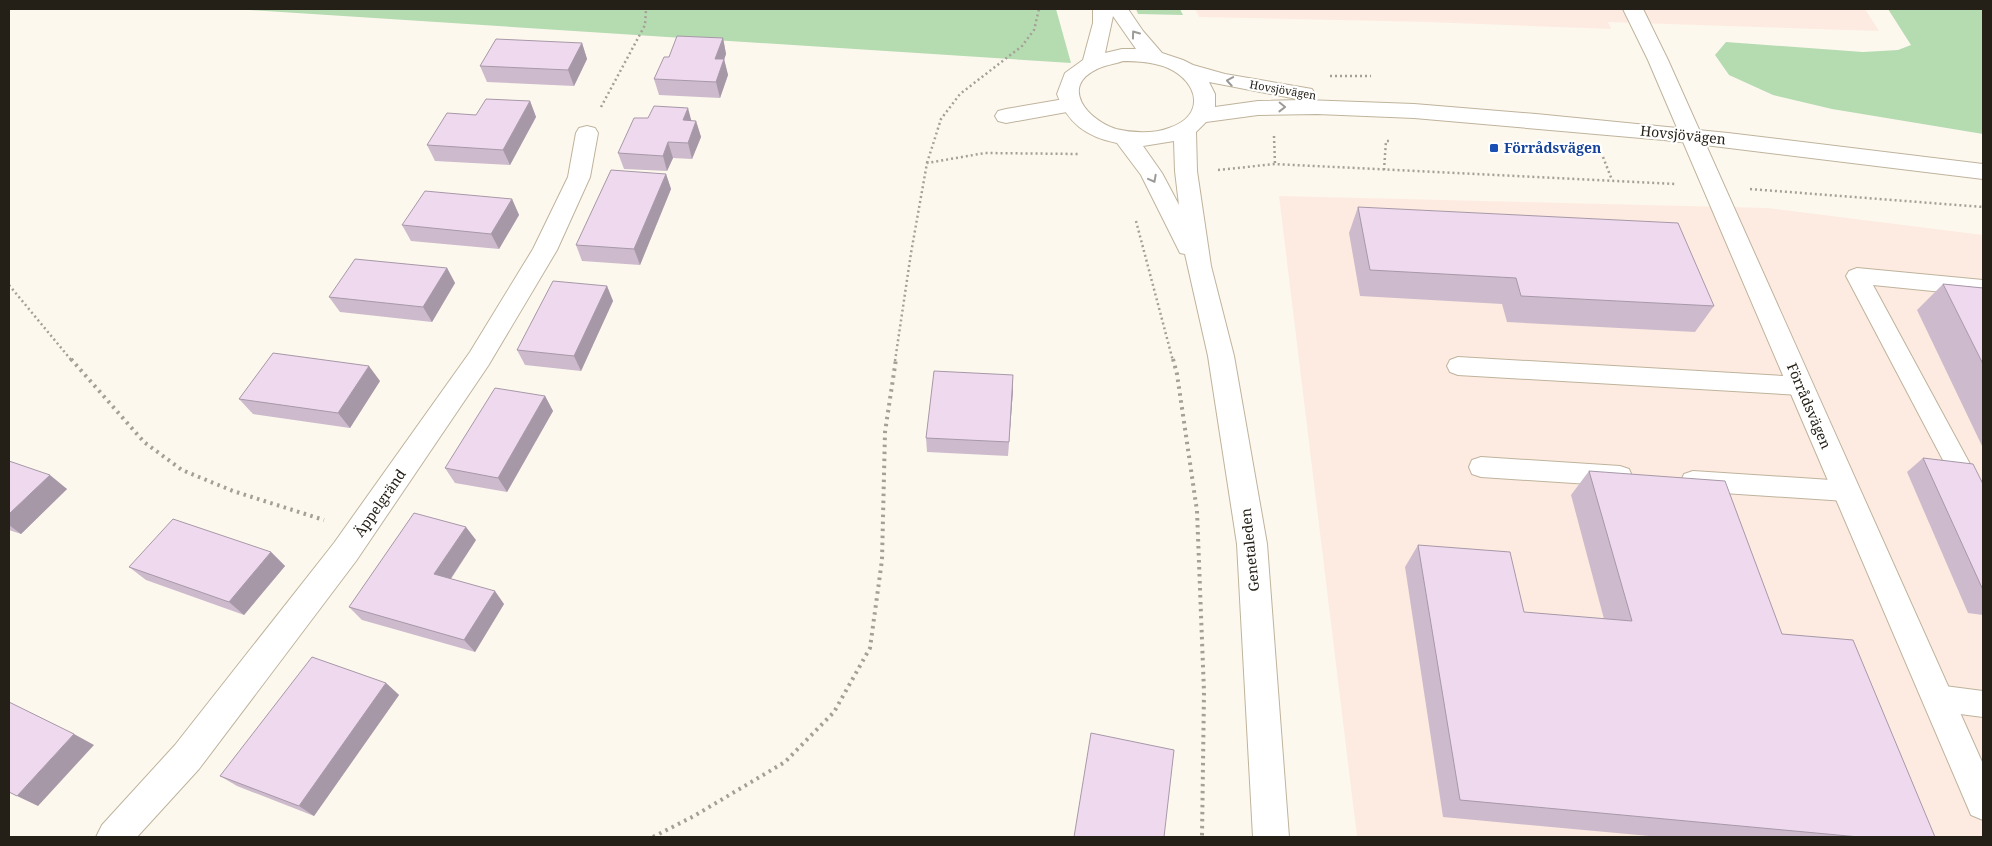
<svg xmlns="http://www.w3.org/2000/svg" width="1992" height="846" font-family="'Noto Serif',serif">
  <rect width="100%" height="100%" fill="#fdf8ee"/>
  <g fill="#fdebe1">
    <polygon points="1195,9 1865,9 1879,31 1608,22 1611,29 1426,22 1199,17"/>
    <polygon points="1279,196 1768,208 1983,235 1983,837 1357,837"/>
  </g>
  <g fill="#b5dbb1">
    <polygon points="234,9 1056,9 1071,63"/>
    <polygon points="1136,9 1180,9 1183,15 1138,14"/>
    <polygon points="1888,9 1983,9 1983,134 1832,109 1773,95 1729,75 1715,55 1726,42 1863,52 1898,50 1911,45"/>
  </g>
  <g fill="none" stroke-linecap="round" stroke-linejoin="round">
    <defs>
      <g id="lane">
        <polygon points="1857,268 1983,280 1983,296 1873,285 1983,488 1983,522 1974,519 1846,276 1849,271"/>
        <polygon points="1458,357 1801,377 1809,380 1813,386 1809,392 1801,395 1458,375 1450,372 1447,366 1450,360"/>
        <polygon points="1481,457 1620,466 1629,469 1632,476 1629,483 1620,486 1481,477 1472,474 1469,467 1472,460"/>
        <polygon points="1693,471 1846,481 1855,484 1858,491 1855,498 1846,501 1693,491 1684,488 1681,481 1684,474"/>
        <polygon points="1937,685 1983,691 1983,717 1937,711 1927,707 1923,698 1927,689"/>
      </g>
      <g id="street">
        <polygon points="1623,9 1643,9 1668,60 1983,764 1983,820 1971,815 1648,60"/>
        <polygon points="1070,98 1078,100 1081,105 1078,110 1006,123 998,121 995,116 998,111 1006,109"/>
        <polygon points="587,126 595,128 598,133 590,177 557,250 488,366 356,561 199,769 137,837 96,837 102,825 175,745 334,543 470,352 533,249 568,177 576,133 579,128"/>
      </g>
      <path id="secondary" d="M 1093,9 L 1128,9 L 1143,31 L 1162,53 L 1183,60 L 1193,65 L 1225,74 L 1312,89 L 1315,94 L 1312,99 L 1305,100 L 1414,104 L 1536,114 L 1728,133 L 1983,164 L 1983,179 L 1664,140 L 1414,118 L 1317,114 L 1258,115 L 1206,122 L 1196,132 L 1197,171 L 1211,266 L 1234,356 L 1267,544 L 1289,837 L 1253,837 L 1237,544 L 1208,356 L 1185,254 L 1180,253 L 1141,175 L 1117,143 C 1087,137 1067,123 1057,94 L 1065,73 L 1083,60 L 1093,23 ZM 1113,16 L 1136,49 L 1122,49 L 1105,53 ZM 1123,61 C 1138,61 1154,62 1168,68 C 1199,82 1206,116 1169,128 C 1154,134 1132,133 1116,129 C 1088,120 1059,87 1097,69 C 1105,65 1115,64 1123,61 ZM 1209,82 L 1302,100 L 1258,101 L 1215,107 L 1215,94 ZM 1174,141 L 1175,171 L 1179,205 L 1162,173 L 1143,146 Z"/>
    </defs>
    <use href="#lane" stroke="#bfb39c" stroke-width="2"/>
    <use href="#street" stroke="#bfb39c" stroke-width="2"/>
    <use href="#secondary" stroke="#bfb39c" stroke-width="2"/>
    <g stroke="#a5a096" stroke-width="2.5" stroke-dasharray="2 3" stroke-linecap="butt">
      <polyline points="1330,76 1371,76"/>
      <polyline points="601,107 645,25 646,9"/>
      <polyline points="1274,136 1275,164"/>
      <polyline points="1603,157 1612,180"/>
      <polyline points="927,163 941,119 960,94 1022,46 1034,30 1039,9"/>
      <polyline points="1218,170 1275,164 1676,184"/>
      <polyline points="1384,170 1386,141 1389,141"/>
      <polyline points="1750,189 1983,207"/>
      <polyline points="1136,221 1173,361"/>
      <polyline points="9,285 72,361"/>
      <polyline points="895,361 911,253 927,163 985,153 1078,154"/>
    </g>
    <g stroke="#a5a096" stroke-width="4" stroke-dasharray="2.5 4.5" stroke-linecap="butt">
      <polyline points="71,359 144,442 182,470 233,491 324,520"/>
      <polyline points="1173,359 1177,374 1197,511 1204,692 1202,837"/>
      <polyline points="653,837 694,816 785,762 834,712 870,648 882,560 885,432 896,359"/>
    </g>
    <use href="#lane" fill="#fff" fill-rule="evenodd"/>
    <use href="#street" fill="#fff" fill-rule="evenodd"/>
    <use href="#secondary" fill="#fff" fill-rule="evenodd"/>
  </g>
  <g fill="#cdbbcd">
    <polygon points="723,38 726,54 724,59 728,75 720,98 659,95 654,79 669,57"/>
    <polygon points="582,43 587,59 574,86 487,82 480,66"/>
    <polygon points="530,101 536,117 510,165 435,161 427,145 476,115"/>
    <polygon points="692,121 696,121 701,137 692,159 673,158 667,171 624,169 618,153"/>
    <polygon points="666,174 671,189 640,265 582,261 576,245"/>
    <polygon points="512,199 519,215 499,249 411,241 402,225"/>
    <polygon points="1358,207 1714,306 1695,332 1507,322 1502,304 1360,296 1349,233"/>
    <polygon points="447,268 455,283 432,322 340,312 329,297"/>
    <polygon points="1943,284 1983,288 1983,448 1917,310"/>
    <polygon points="607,286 613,301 581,371 525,365 517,350"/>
    <polygon points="380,381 350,428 253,414 239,399"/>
    <polygon points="1013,390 1008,456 927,452 926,438"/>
    <polygon points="545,396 553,411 507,492 455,483 445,468"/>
    <polygon points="1923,458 1983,484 1983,615 1968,613 1907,472"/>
    <polygon points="9,461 67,489 21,534 9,530"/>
    <polygon points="1589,471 1782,634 1935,837 1660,837 1443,817 1405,567 1418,545 1524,612 1604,619 1571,495"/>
    <polygon points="476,540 451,579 504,604 475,652 362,620 349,607"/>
    <polygon points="271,552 285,566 244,615 146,580 129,567"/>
    <polygon points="386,683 399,695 314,816 237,786 220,776"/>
  </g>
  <g fill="#a798a7">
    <polygon points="723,38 726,54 719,75 715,59"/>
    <polygon points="582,43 587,59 574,86 568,70"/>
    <polygon points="724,59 728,75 720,98 716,82"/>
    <polygon points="530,101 536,117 510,165 503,150"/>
    <polygon points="688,108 692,123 683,120"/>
    <polygon points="696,121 701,137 692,159 688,143"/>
    <polygon points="668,142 673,158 667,171 663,156"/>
    <polygon points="666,174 671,189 640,265 634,249"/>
    <polygon points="512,199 519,215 499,249 491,234"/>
    <polygon points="447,268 455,283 432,322 423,307"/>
    <polygon points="607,286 613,301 581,371 574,356"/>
    <polygon points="369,366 380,381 350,428 338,413"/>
    <polygon points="1013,375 1013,390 1008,456 1009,442"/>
    <polygon points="545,396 553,411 507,492 498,478"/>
    <polygon points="50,475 67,489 21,534 9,525 9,514"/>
    <polygon points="466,527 476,540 445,587 434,574"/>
    <polygon points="271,552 285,566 244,615 229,602"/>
    <polygon points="495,591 504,604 475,652 464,640"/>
    <polygon points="386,683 399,695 314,816 299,806"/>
    <polygon points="74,734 94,745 38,806 17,796"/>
  </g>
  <g fill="#eed9ee" stroke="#a798a7">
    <polygon points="677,36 723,38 715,59 724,59 716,82 654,79 664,57 669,57"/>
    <polygon points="496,39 582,43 568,70 480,66"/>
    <polygon points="486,99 530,101 503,150 427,145 447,113 476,115"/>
    <polygon points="654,106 688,108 683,120 696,121 688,143 668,142 663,156 618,153 634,118 648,118"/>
    <polygon points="611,170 666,174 634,249 576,245"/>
    <polygon points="425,191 512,199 491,234 402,225"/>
    <polygon points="1358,207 1678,223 1714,306 1521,296 1516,278 1370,270"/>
    <polygon points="355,259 447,268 423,307 329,297"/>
    <polygon points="553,281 607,286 574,356 517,350"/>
    <polygon points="1943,284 1983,288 1983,364"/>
    <polygon points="273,353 369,366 338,413 239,399"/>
    <polygon points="934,371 1013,375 1009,442 926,438"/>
    <polygon points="495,388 545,396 498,478 445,468"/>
    <polygon points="1923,458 1973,464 1983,484 1983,590"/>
    <polygon points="9,461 50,475 9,514"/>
    <polygon points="1589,471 1725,481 1782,634 1853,640 1935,837 1859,837 1460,800 1418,545 1510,552 1524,612 1632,621"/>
    <polygon points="414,513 466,527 434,574 495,591 464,640 349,607"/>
    <polygon points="173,519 271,552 229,602 129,567"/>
    <polygon points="312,657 386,683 299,806 220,776"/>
    <polygon points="9,702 74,734 17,796 9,792"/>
    <polygon points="1091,733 1174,750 1164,837 1074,837"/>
  </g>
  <defs><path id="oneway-chevron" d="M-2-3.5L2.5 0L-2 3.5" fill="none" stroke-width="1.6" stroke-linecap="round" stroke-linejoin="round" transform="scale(1.25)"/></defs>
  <g stroke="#9d9b97">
    <use href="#oneway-chevron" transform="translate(1135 34) rotate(-126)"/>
    <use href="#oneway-chevron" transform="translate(1230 81) rotate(-170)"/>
    <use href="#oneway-chevron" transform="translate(1282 107) rotate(1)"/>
    <use href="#oneway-chevron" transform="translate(1153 179) rotate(62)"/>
  </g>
  <rect fill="#1a4fb4" stroke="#fff" stroke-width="2" x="1489" y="143" width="10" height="10" rx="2.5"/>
  <g text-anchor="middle" stroke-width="4.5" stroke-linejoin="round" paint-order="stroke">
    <g font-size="11" fill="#252017" stroke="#fff">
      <text transform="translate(1283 90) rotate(10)" y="4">Hovsjövägen</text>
    </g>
    <g font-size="14" fill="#252017" stroke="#fff">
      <text transform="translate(1683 135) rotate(6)" y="5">Hovsjövägen</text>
      <text transform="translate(1809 406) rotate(67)" y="5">Förrådsvägen</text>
      <text transform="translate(380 503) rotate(-55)" y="5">Äppelgränd</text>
      <text transform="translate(1250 550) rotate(-96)" y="5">Genetaleden</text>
    </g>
    <g font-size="14" font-weight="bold" fill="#164399" stroke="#fff" text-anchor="start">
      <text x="1504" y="153">Förrådsvägen</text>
    </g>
  </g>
  <rect width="1992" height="846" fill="none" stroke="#252017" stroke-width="20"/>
</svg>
